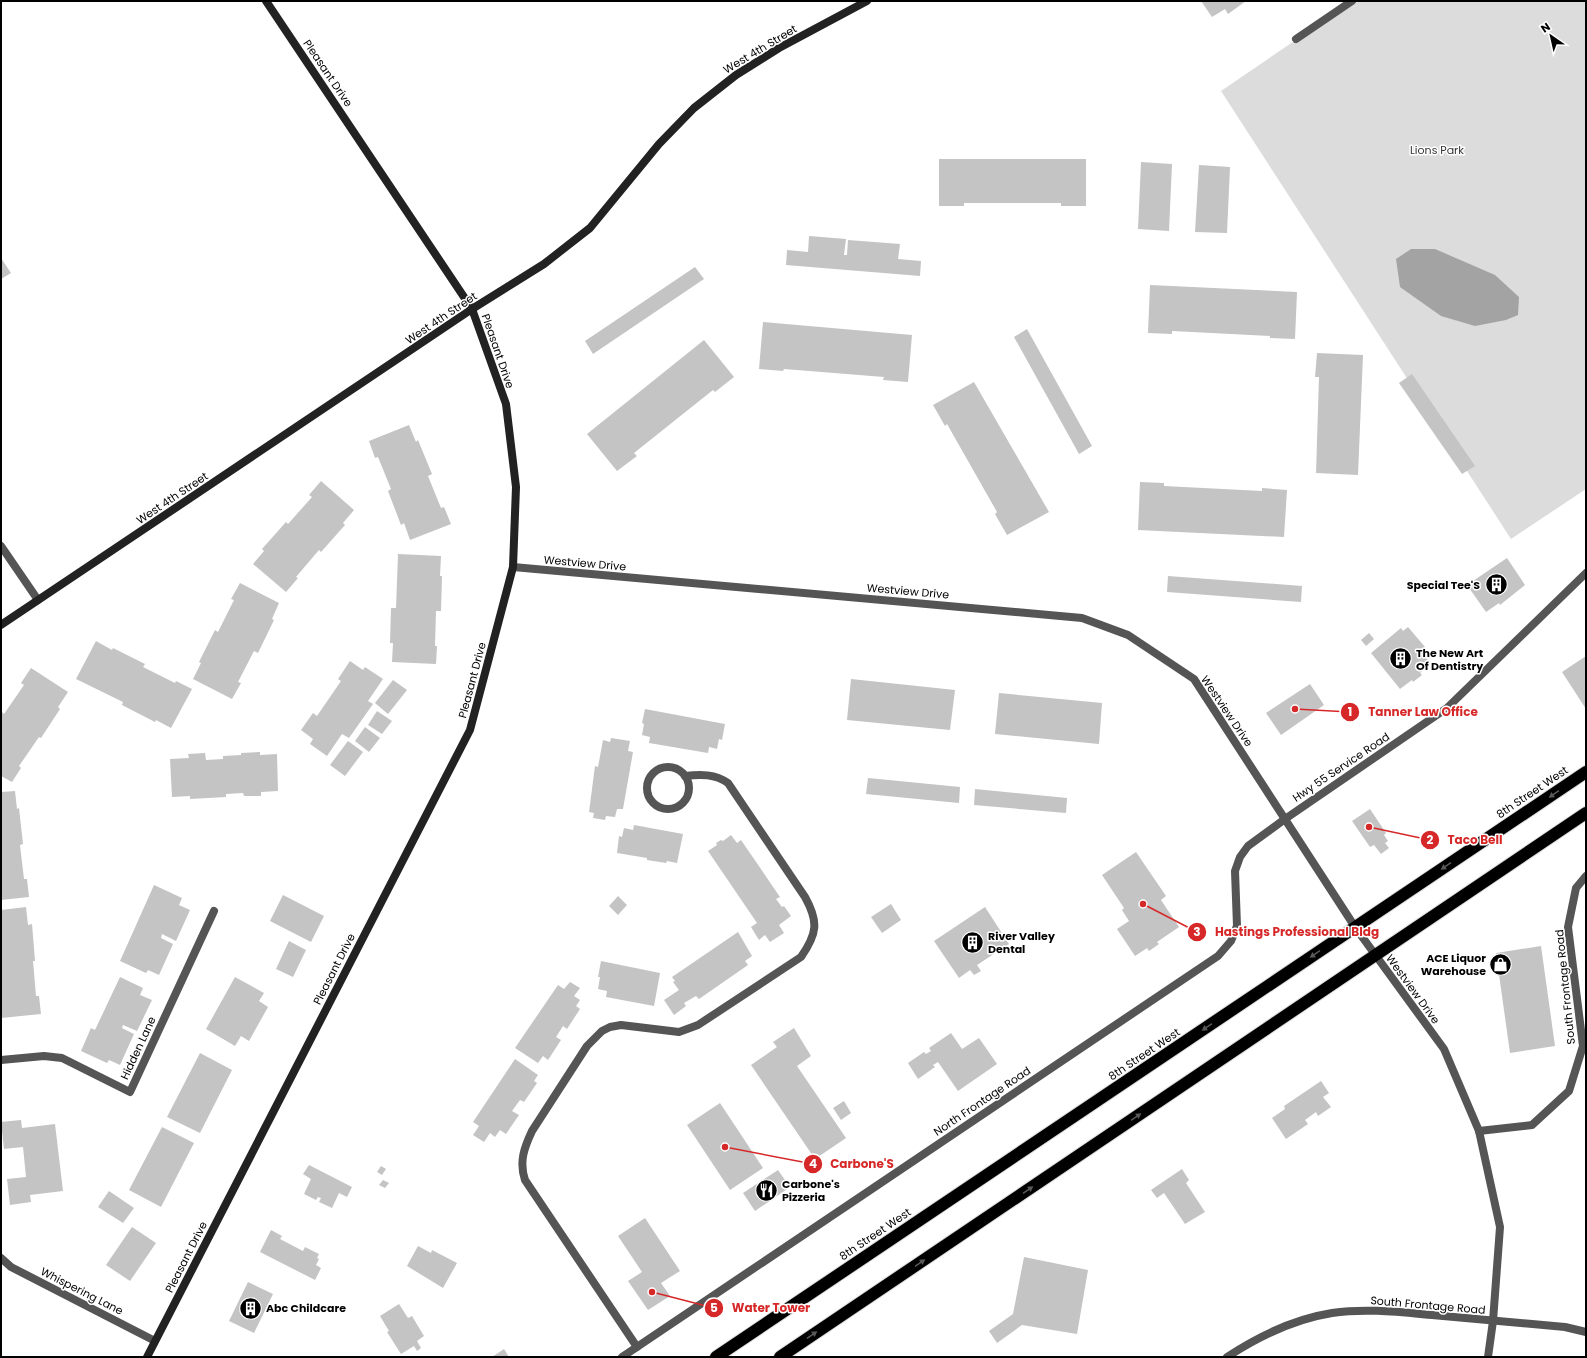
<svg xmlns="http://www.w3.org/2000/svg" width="1587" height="1358" font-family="Poppins,sans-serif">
  <rect width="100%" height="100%" fill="#fff"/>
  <polygon fill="#dcdcdc" points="1353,1 1586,1 1586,489 1511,539 1221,91"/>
  <polygon fill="#a3a3a3" points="1411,249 1435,249 1495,275 1519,297 1518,315 1506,320 1475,326 1441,316 1400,287 1396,259"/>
  <g fill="#c4c4c4">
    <polygon points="1201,1 1246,1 1228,14 1225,9 1212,17"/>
    <polygon points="939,159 1086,159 1086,206 1061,206 1061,203 964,203 964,206 939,206"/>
    <polygon points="1141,162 1172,164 1169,231 1138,229"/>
    <polygon points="1199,165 1230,167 1227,233 1195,232"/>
    <polygon points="809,236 846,239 844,255 847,255 848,240 900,244 898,259 921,261 920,276 786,265 787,250 808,252"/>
    <polygon points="1,258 11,273 1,279"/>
    <polygon points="695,267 704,279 593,354 585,341"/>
    <polygon points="1150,285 1297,292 1295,339 1270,338 1270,336 1172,331 1172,334 1148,333"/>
    <polygon points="763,322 912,335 908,382 883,380 884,377 784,369 783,371 759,369"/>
    <polygon points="1027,329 1092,446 1079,454 1014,337"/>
    <polygon points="704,340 734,377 715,392 713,390 634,453 637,456 617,471 587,434"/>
    <polygon points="1317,353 1363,355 1358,475 1316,473 1319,377 1315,377"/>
    <polygon points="1412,374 1475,466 1462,474 1399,383"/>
    <polygon points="974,382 1049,512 1007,535 995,514 997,512 947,424 945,426 933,405"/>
    <polygon points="409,425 416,442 418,440 432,474 428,476 441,508 444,507 451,524 410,540 404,523 401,525 388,491 391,489 378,457 375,458 369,441"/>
    <polygon points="321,481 354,510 343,523 345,525 321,552 319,550 296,577 298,578 286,592 253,564 264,551 262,549 286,522 288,524 312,497 309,495"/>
    <polygon points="1140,482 1164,483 1164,486 1262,491 1262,488 1287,490 1284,537 1138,530"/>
    <polygon points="398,554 441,556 440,576 442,576 441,611 436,611 435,646 437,646 436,664 392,662 393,643 390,643 391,608 396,608"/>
    <polygon points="1507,558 1525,585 1500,605 1499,603 1486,612 1467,585"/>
    <polygon points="1168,576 1302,586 1301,602 1167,592"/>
    <polygon points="240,583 279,603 272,619 274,620 258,653 254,651 238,682 241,683 232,699 193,679 201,663 199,662 215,630 218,632 234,600 231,599"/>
    <polygon points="1408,627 1425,647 1420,650 1431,664 1420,673 1422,675 1413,682 1412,680 1400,689 1371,653 1401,628 1403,631"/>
    <polygon points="1369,633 1374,639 1366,646 1361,640"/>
    <polygon points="96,641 112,650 113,648 145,664 143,667 175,683 176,681 192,689 171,728 156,720 155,722 122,705 123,702 76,679"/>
    <polygon points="1586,656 1586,709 1562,672"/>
    <polygon points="350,661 363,670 365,667 383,679 368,701 373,704 349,738 342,734 327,756 310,744 313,739 301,730 313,713 317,716 341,681 338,679"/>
    <polygon points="31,668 68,692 58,707 60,709 41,738 39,737 19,766 21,768 12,782 1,776 1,713 2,712 4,714 24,685 21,683"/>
    <polygon points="851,679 955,690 950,730 847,720"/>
    <polygon points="393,680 407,690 388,714 375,703"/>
    <polygon points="1310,684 1324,705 1281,735 1266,713"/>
    <polygon points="999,693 1102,703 1099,744 995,734"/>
    <polygon points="645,709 725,724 722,740 719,739 717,749 709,747 708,753 649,743 650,737 642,735 644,724 642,723"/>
    <polygon points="377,711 392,721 382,734 368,725"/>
    <polygon points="365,727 380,738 369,752 355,741"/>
    <polygon points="611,738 630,741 628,751 633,752 623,809 617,809 615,817 606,816 605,820 593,818 594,813 589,812 595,766 598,767 603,740 610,742"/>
    <polygon points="348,741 363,752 345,776 330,765"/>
    <polygon points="260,752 260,755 277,754 278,791 261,792 261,796 244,796 243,793 226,794 226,797 190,799 190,796 172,797 170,759 189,758 188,754 205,753 206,760 223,759 223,756 241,755 241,753"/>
    <polygon points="868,778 960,787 959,803 866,794"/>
    <polygon points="975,789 1067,798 1066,813 974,805"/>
    <polygon points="15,791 17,809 19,808 23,844 20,845 24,879 27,879 29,897 1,900 1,792"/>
    <polygon points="1370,809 1386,833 1384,835 1388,841 1385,843 1389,848 1381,854 1374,845 1370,847 1352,821"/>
    <polygon points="634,825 683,834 677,863 667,861 666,863 647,860 647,858 617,853 619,836 622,837 624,828 633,830"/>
    <polygon points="731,835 737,843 741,840 780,897 776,899 782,907 784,906 791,916 779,925 784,933 770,942 765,935 759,940 751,927 757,923 708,851 717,845 716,843 721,840 723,841"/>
    <polygon points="1136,852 1166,896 1161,900 1179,927 1157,942 1159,944 1149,951 1147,948 1135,956 1117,929 1129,921 1122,910 1124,908 1102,875"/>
    <polygon points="154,885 182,898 179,905 190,910 176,941 162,934 161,938 173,944 159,975 148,970 146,973 120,961"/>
    <polygon points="283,895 324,916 311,942 270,921"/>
    <polygon points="618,896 627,905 618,915 609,906"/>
    <polygon points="891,904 901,920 882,933 871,917"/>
    <polygon points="26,907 28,925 32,924 35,961 33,961 36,996 39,996 41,1014 1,1018 1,910"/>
    <polygon points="985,907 1009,944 977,965 981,971 974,975 970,970 959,978 934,941"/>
    <polygon points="738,932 752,956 745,961 748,965 699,999 696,996 684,1003 686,1006 674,1015 664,1000 679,990 673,982 675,981 672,977"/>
    <polygon points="289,941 306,950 293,977 276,969"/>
    <polygon points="1541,946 1555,1046 1510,1053 1496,953"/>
    <polygon points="601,961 660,973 654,1006 606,997 607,991 598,989 600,977 598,977"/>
    <polygon points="120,977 143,988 140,995 152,1000 137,1031 123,1025 122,1028 134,1034 120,1065 109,1060 107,1063 81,1051 91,1028 95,1030"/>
    <polygon points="235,977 264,993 259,1001 268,1007 249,1041 241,1036 235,1046 206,1029"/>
    <polygon points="570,982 580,988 574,996 580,1000 576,1006 580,1009 567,1029 563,1026 556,1037 561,1040 548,1060 543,1056 538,1063 515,1048 558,985 564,989"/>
    <polygon points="794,1028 811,1056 797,1066 846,1138 815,1159 751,1065 777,1047 773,1042"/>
    <polygon points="951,1033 962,1049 979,1038 997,1064 958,1091 938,1062 933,1065 935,1067 918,1079 908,1063 924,1052 926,1054 931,1051 929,1048"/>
    <polygon points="200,1053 232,1070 200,1133 167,1117"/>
    <polygon points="515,1059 538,1075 534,1081 537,1083 524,1102 520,1100 512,1111 519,1115 506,1134 500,1130 495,1137 490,1133 484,1142 473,1135 479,1126 473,1122"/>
    <polygon points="1321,1081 1329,1093 1323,1097 1331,1107 1318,1116 1316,1112 1305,1120 1308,1124 1286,1139 1272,1118 1285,1109 1284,1106"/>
    <polygon points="844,1101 851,1113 841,1120 833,1108"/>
    <polygon points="720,1103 763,1168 730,1190 687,1125"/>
    <polygon points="21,1120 22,1128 55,1124 63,1191 30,1195 31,1202 10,1205 7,1179 26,1177 23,1147 4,1149 1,1122"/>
    <polygon points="162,1127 194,1143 161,1207 129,1190"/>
    <polygon points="309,1165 352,1187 347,1197 339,1193 332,1208 319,1202 321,1198 318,1197 316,1200 304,1194 311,1179 303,1174"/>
    <polygon points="381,1166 386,1169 382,1175 377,1172"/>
    <polygon points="1182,1169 1189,1180 1186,1183 1205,1212 1185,1224 1164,1193 1157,1198 1151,1190"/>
    <polygon points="778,1170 790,1187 755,1211 743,1193"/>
    <polygon points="383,1180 389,1183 385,1188 379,1185"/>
    <polygon points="109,1191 134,1208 123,1223 98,1207"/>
    <polygon points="645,1218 680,1271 661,1283 670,1296 648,1310 628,1281 642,1272 618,1236"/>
    <polygon points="132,1227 156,1243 130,1281 106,1265"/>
    <polygon points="271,1230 282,1236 280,1239 303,1251 305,1247 319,1254 317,1258 319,1259 316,1265 321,1268 315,1280 260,1252"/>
    <polygon points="418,1246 431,1253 432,1250 457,1263 443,1288 407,1266"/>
    <polygon points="1024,1257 1088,1270 1077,1334 1022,1325 997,1343 989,1331 1013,1314"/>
    <polygon points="248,1282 273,1294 254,1333 229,1321"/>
    <polygon points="399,1304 408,1318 412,1316 424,1336 417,1341 421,1348 417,1351 414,1346 401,1354 387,1332 389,1331 380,1316"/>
    <polygon points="504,1349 509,1357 492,1357"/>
  </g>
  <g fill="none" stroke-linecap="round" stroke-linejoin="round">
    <defs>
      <g id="highway">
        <polyline points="716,1357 1586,772"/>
        <polyline points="780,1357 1586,813"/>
      </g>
    </defs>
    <use href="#highway" stroke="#dbdbdb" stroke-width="14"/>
    <g stroke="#555" stroke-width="8">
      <polyline points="1296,39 1352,1"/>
      <polyline points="1,546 38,600"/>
      <polyline points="513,567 1082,618 1128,635 1194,679 1355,927 1444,1049 1479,1131 1500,1227 1493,1321 1488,1357"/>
      <circle cx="668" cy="788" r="21"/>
      <polyline points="1,1060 44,1056 62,1058 130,1092 214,911"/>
      <polyline points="1479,1131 1532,1125 1569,1091 1583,1046 1568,927 1576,888 1586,876"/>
      <polyline points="1,1258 11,1267 155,1341"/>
      <path d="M 637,1347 L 525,1180 C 519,1162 524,1148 532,1131 L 587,1046 L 602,1031 L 610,1027 L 621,1025 L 679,1032 L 698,1025 L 801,957 C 817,934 819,922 805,897 L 728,783 C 715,774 701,774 685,776"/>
      <polyline points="622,1357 1218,956 1231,941 1237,926 1235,871 1240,857 1248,846 1285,819 1447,708 1586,573"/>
      <path d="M 1227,1357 C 1259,1336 1294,1319 1332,1313 C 1365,1308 1399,1312 1432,1315 C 1477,1319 1521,1323 1565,1327 L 1586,1332"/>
    </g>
    <g stroke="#222" stroke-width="8">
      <polyline points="1,625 472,309 544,264 590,228 659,144 694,108 736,75 779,48 867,1"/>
      <polyline points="147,1357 470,730 513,567 516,487 506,404 472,309 266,1"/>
    </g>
    <use href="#highway" stroke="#000" stroke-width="12"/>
  </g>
  <defs><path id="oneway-solid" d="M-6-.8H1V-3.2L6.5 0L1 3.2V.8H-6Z"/></defs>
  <g fill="#595959">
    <use href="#oneway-solid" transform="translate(1554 794) rotate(146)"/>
    <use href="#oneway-solid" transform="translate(1446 866) rotate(146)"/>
    <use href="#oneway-solid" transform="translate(1315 954) rotate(146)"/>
    <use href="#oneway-solid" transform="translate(1207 1027) rotate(146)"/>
    <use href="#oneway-solid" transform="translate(1136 1117) rotate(-34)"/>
    <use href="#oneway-solid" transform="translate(1028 1190) rotate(-34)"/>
    <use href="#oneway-solid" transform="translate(920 1263) rotate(-34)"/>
    <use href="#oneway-solid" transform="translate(812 1335) rotate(-34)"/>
  </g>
  <defs>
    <symbol id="building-disc" viewBox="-11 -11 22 22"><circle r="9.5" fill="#000" stroke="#fff"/><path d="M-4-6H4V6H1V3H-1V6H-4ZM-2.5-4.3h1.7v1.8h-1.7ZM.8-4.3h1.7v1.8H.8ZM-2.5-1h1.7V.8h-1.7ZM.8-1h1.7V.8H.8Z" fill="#fff"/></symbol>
    <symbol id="shop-disc" viewBox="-11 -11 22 22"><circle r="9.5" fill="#000" stroke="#fff"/><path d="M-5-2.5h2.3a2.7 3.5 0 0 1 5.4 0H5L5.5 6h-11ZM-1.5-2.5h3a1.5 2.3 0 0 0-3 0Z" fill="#fff"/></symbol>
    <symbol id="restaurant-disc" viewBox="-11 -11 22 22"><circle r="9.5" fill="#000" stroke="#fff"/><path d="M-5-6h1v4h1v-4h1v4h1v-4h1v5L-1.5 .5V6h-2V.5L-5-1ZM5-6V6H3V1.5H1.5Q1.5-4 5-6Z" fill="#fff"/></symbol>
  </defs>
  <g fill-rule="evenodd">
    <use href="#building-disc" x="1484" y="572" width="25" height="25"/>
    <use href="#building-disc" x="1388" y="646" width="25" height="25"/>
    <use href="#building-disc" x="960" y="930" width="25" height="25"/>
    <use href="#shop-disc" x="1488" y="952" width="25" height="25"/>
    <use href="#restaurant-disc" x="754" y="1178" width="25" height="25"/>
    <use href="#building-disc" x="238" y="1296" width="25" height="25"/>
  </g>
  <g text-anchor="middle" stroke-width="3" stroke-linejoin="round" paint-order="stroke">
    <g font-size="11" fill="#000" stroke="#fff">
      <text transform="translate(760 49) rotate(-31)" y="4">West 4th Street</text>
      <text transform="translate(328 73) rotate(56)" y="4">Pleasant Drive</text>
      <text transform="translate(441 318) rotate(-34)" y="4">West 4th Street</text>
      <text transform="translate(498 351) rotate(71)" y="4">Pleasant Drive</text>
      <text transform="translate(172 498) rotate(-34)" y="4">West 4th Street</text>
      <text transform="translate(585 563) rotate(5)" y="4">Westview Drive</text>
      <text transform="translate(908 591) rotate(5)" y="4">Westview Drive</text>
      <text transform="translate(472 680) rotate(-75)" y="4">Pleasant Drive</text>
      <text transform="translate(1227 711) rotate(56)" y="4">Westview Drive</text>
      <text transform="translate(1341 767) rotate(-34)" y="4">Hwy 55 Service Road</text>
      <text transform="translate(1532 792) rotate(-34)" y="4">8th Street West</text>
      <text transform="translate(334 969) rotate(-63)" y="4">Pleasant Drive</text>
      <text transform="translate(1565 987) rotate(-96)" y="4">South Frontage Road</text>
      <text transform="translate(1413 989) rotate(54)" y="4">Westview Drive</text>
      <text transform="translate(138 1048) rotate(-65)" y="4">Hidden Lane</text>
      <text transform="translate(1144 1054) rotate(-34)" y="4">8th Street West</text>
      <text transform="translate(982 1101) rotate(-34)" y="4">North Frontage Road</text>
      <text transform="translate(875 1234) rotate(-34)" y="4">8th Street West</text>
      <text transform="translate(186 1257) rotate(-63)" y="4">Pleasant Drive</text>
      <text transform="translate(82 1291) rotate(27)" y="4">Whispering Lane</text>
      <text transform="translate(1428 1305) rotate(5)" y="4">South Frontage Road</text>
    </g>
    <g font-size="11" fill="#333" stroke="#fff">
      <text x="1437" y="154">Lions Park</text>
    </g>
    <g font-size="11" font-weight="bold" fill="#000" stroke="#fff" text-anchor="start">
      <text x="1480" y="589" text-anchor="end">Special Tee'S</text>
      <text x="1416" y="657">The New Art<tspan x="1416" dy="13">Of Dentistry</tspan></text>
      <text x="988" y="940">River Valley<tspan x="988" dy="13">Dental</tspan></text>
      <text x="1486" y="962" text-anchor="end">ACE Liquor<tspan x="1486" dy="13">Warehouse</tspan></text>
      <text x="782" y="1188">Carbone's<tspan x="782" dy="13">Pizzeria</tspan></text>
      <text x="266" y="1312">Abc Childcare</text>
    </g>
  </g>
  <path fill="none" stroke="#d62828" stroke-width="1.5" d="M1295 709L1350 712M1369 827L1430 840M1143 904L1197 932M725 1147L813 1164M652 1292L714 1308"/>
  <g fill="#d62828" stroke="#fff" stroke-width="1.5">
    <circle cx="1295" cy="709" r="4"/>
    <circle cx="1369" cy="827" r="4"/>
    <circle cx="1143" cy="904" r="4"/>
    <circle cx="725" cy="1147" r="4"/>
    <circle cx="652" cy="1292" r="4"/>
    <circle cx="1350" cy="712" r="10"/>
    <circle cx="1430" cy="840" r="10"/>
    <circle cx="1197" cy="932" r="10"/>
    <circle cx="813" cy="1164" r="10"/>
    <circle cx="714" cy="1308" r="10"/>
  </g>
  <g font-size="12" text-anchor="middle" font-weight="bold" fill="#fff">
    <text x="1350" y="716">1</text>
    <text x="1430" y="844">2</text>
    <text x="1197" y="936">3</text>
    <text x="813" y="1168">4</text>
    <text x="714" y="1312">5</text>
  </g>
  <g font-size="12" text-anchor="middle" font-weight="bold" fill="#d62828" stroke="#fff" stroke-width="3" stroke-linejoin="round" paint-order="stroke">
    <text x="1423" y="716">Tanner Law Office</text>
    <text x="1475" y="844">Taco Bell</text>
    <text x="1297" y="936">Hastings Professional Bldg</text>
    <text x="862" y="1168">Carbone'S</text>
    <text x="771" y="1312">Water Tower</text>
  </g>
  <rect width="1587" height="1358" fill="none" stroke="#000000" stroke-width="4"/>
  <g transform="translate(1551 36) rotate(326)" stroke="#ffffff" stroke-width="3" paint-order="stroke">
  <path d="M0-3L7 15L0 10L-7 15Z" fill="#000000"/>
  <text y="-6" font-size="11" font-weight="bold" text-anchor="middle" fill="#000000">N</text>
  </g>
</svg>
